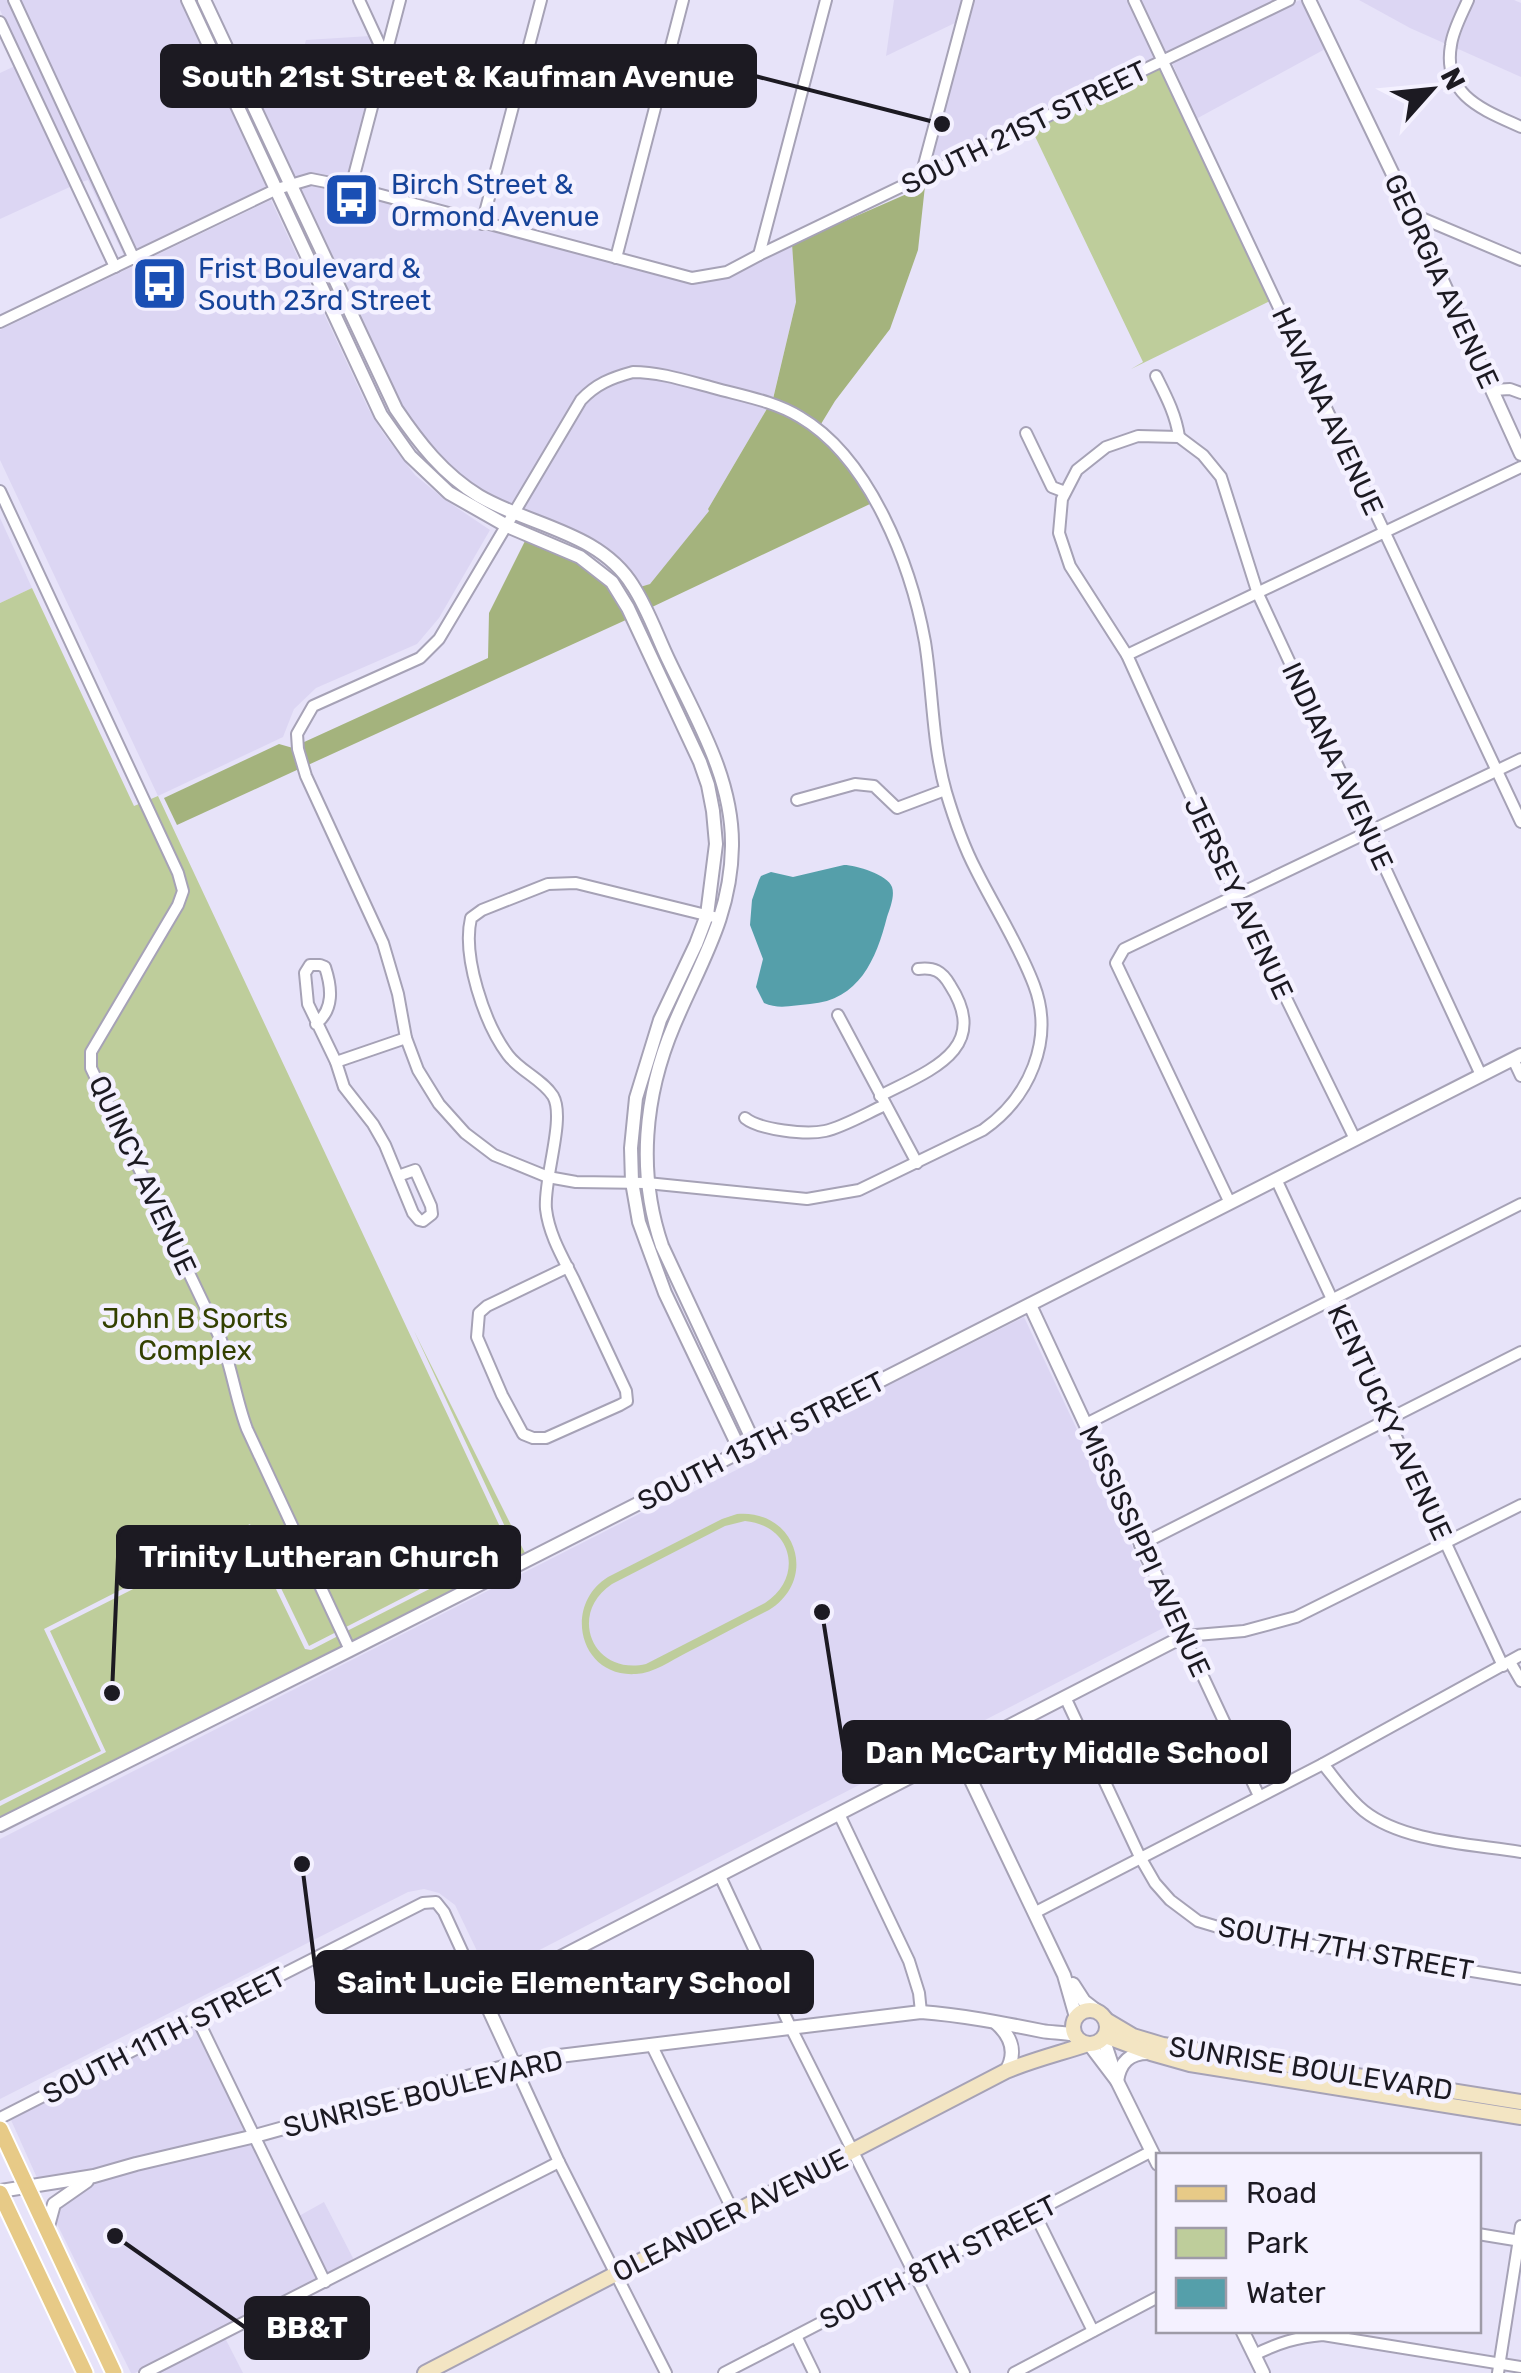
<svg xmlns="http://www.w3.org/2000/svg" width="1521" height="2373" font-family="Rubik,sans-serif">
  <rect width="100%" height="100%" fill="#e7e3f9"/>
  <g fill="#dcd6f3">
    <polygon points="0,0 9,0 127,257 125,258 88,180 81,182 0,10"/>
    <polygon points="20,0 182,0 270,188 136,252"/>
    <polygon points="894,0 963,0 957,22 886,56"/>
    <polygon points="973,0 1129,0 1155,58 930,167"/>
    <polygon points="1140,0 1278,0 1164,54"/>
    <polygon points="1300,0 1303,0 1327,48 1196,119 1171,60"/>
    <polygon points="1359,0 1462,0 1446,44 1410,28"/>
    <polygon points="1473,0 1514,0 1521,3 1521,77 1456,48"/>
    <polygon points="370,36 379,55 347,181 313,175 293,179 245,76 280,60 295,82 306,40"/>
    <polygon points="15,66 72,186 0,219 0,73"/>
    <polygon points="311,184 349,192 477,228 691,282 727,277 792,244 796,302 773,398 653,368 633,367 609,374 592,383 577,398 513,506 483,492 446,465 426,443 398,403 296,187"/>
    <polygon points="271,200 368,408 383,433 415,475 444,499 490,530 439,618 417,644 316,688 294,709 283,737 158,796 0,460 0,330"/>
    <polygon points="633,377 651,377 768,407 708,509 710,511 650,584 640,587 618,558 600,544 522,510 585,403 597,390 613,382"/>
    <polygon points="0,518 32,588 0,603"/>
    <polygon points="1024,1317 1169,1625 489,1976 455,1905 439,1893 424,1889 408,1892 0,2099 0,1839 641,1513 671,1503 760,1458 778,1442 802,1429"/>
    <polygon points="195,2025 247,2133 97,2171 38,2180 11,2120"/>
    <polygon points="251,2141 319,2280 135,2373 131,2373 54,2218 55,2212 66,2199 96,2181"/>
    <polygon points="324,2202 355,2262 328,2275 299,2216"/>
    <polygon points="225,2338 243,2373 155,2373"/>
  </g>
  <g fill="#becd9b" fill-rule="evenodd">
    <polygon points="1159,66 1270,301 1131,369 1143,362 1031,128"/>
    <polygon points="32,588 134,806 158,796 508,1544 309,1646 250,1524 44,1629 101,1751 0,1801 0,603"/>
    <polygon points="414,1331 526,1555 353,1644 347,1631 510,1548 513,1544"/>
    <path d="M 737,1514 C 796,1509 819,1579 769,1610 C 741,1624 714,1639 686,1653 C 670,1661 654,1673 636,1674 C 580,1678 562,1606 608,1577 L 722,1519 ZM 745,1521 C 792,1525 805,1577 765,1603 L 646,1664 C 593,1676 567,1614 612,1584 L 725,1526 Z"/>
    <polygon points="248,1531 305,1649 311,1650 338,1636 343,1648 0,1820 0,1806 106,1752 50,1631"/>
  </g>
  <g fill="#a4b37d">
    <polygon points="925,186 918,250 890,329 835,401 821,424 799,410 773,399 796,302 792,244"/>
    <path d="M 768,407 C 819,429 845,455 870,504 L 650,608 L 640,587 L 650,584 L 709,511 L 708,509 Z"/>
    <polygon points="526,539 578,561 608,585 628,619 308,765 302,743 488,658 489,613"/>
    <polygon points="279,744 293,748 299,769 177,825 164,798"/>
  </g>
  <path fill="#559faa" d="M 844,865 C 856,865 888,875 892,887 C 895,896 890,908 887,917 C 876,960 859,1000 810,1004 C 794,1005 779,1010 764,1003 L 756,987 L 763,959 L 750,925 L 752,900 L 759,880 L 761,876 L 771,872 L 793,877 Z"/>
  <g fill="none" stroke-linecap="round" stroke-linejoin="round">
    <defs>
      <g id="minor">
        <polyline points="14,0 134,259"/>
        <polyline points="359,0 384,54"/>
        <polyline points="1134,0 1521,822"/>
        <path d="M 1468,0 C 1462,14 1453,30 1451,45 C 1442,96 1484,110 1521,127"/>
        <polyline points="0,22 115,267"/>
        <polyline points="921,176 968,0"/>
        <polyline points="351,187 400,0"/>
        <polyline points="1412,214 1521,260"/>
        <polyline points="482,224 541,0"/>
        <polyline points="759,255 826,0"/>
        <polyline points="616,258 683,0"/>
        <polyline points="0,322 277,189 311,179 351,187 692,278 727,272 759,255 1289,0"/>
        <path d="M 633,372 C 660,372 687,381 714,388 C 743,396 774,401 800,417 C 870,458 911,565 925,642 C 933,692 932,743 946,792 C 954,819 963,845 976,870 C 995,908 1019,945 1034,985 C 1055,1040 1029,1098 983,1130 L 859,1190 L 807,1199 L 647,1183 L 576,1182 L 548,1177 L 494,1155 L 465,1133 L 439,1104 L 418,1070 L 406,1038 L 398,994 L 383,943 L 306,776 L 298,749 L 297,734 L 313,706 L 420,658 L 439,639 L 581,400 C 596,384 611,378 633,372 Z"/>
        <path d="M 1156,376 C 1166,396 1176,415 1179,437"/>
        <polyline points="1493,390 1510,389 1521,393"/>
        <polyline points="1026,433 1052,487 1065,492"/>
        <path d="M 0,491 L 178,873 L 183,891 L 178,905 L 91,1052 L 91,1068 L 221,1340 C 232,1369 236,1400 247,1429 L 350,1650"/>
        <polyline points="1127,655 1521,467"/>
        <polyline points="797,800 855,784 874,786 897,808 945,790"/>
        <polyline points="838,1015 917,1163"/>
        <path d="M 316,1024 C 334,1009 332,988 325,967 L 320,965 L 310,965 L 305,973 L 308,1004 L 336,1062 L 344,1087 L 373,1124 L 385,1145 L 413,1213 L 419,1220 L 423,1221 L 432,1214 L 431,1206 L 415,1170 L 398,1176"/>
        <polyline points="1513,1059 1521,1076"/>
        <polyline points="336,1062 406,1038"/>
        <path d="M 880,1096 C 928,1071 992,1050 950,985 C 942,971 934,967 918,969"/>
        <path d="M 745,1118 C 760,1130 806,1135 825,1131 C 843,1127 867,1113 885,1105"/>
        <polyline points="1355,1139 1236,896 1127,655 1070,566 1059,533 1062,499 1077,470 1106,447 1138,436 1179,437 1203,455 1221,477 1258,594 1481,1075"/>
        <polyline points="1276,1179 1503,1666"/>
        <polyline points="1230,1203 1116,963 1124,949 1521,759"/>
        <path d="M 568,1267 L 487,1306 L 479,1313 L 477,1337 L 502,1395 L 523,1434 L 533,1438 L 546,1438 L 620,1405 L 627,1401 L 626,1391 C 609,1354 591,1317 574,1280 C 563,1258 549,1235 546,1209 C 543,1180 566,1118 553,1096 C 542,1079 520,1071 508,1055 C 484,1023 462,956 471,918 L 482,910 L 548,884 L 576,883 L 714,917"/>
        <polyline points="1086,1424 1521,1204"/>
        <polyline points="1140,1545 1521,1352"/>
        <polyline points="1510,1662 1521,1681"/>
        <polyline points="1065,1697 1140,1857 1155,1883 1170,1900 1198,1921 1238,1933 1521,1979"/>
        <path d="M 1323,1764 C 1336,1780 1348,1798 1364,1811 C 1403,1842 1472,1844 1521,1852"/>
        <polyline points="1259,1796 1184,1636 1244,1631 1296,1617 1521,1505"/>
        <polyline points="839,1814 909,1961 919,1993 921,2012"/>
        <polyline points="720,1876 790,2026 964,2373"/>
        <polyline points="1034,1913 1323,1764 1521,1655"/>
        <polyline points="197,2018 325,2282"/>
        <polyline points="651,2044 734,2213"/>
        <polyline points="514,2064 559,2162 666,2373"/>
        <polyline points="0,2118 423,1903 436,1902 444,1912 483,1997"/>
        <polyline points="1034,2212 1093,2331"/>
        <polyline points="1478,2234 1521,2241"/>
        <polyline points="796,2336 814,2373"/>
        <path d="M 1254,2355 C 1278,2343 1297,2337 1323,2335 L 1521,2367"/>
        <polyline points="145,2373 559,2162"/>
        <polyline points="724,2373 1152,2151"/>
        <polyline points="1014,2373 1158,2297"/>
        <polyline points="1498,2373 1521,2226"/>
      </g>
      <g id="tertiary">
        <polyline points="188,0 381,415 410,456 449,493 507,526 580,557 612,582 628,608 700,762 708,785 713,811 716,844 707,915 696,944 660,1020 636,1098 631,1148 632,1182 639,1222 665,1293 740,1450"/>
        <path d="M 204,0 L 396,409 C 419,443 443,474 479,496 C 530,526 600,532 633,586 C 648,609 657,636 669,661 C 697,720 733,779 732,846 C 731,917 700,963 674,1025 C 644,1096 637,1173 662,1246 L 754,1443"/>
        <polyline points="1309,0 1412,214 1521,454"/>
        <polyline points="958,1753 1064,1975 1076,2017"/>
        <polyline points="0,1825 350,1650 1521,1055"/>
        <polyline points="1073,1984 1084,2001 1097,2011"/>
        <path d="M 996,2023 C 1012,2037 1017,2053 1006,2071"/>
        <polyline points="1103,2038 1115,2074"/>
        <polyline points="1089,2044 1117,2081 1158,2164"/>
        <polyline points="514,2064 483,1997 1184,1636 1030,1305"/>
        <path d="M 1117,2081 C 1120,2063 1129,2053 1148,2053"/>
        <path d="M 0,2191 L 94,2176 L 136,2164 L 255,2136 L 514,2064 L 551,2057 L 921,2012 C 962,2015 1002,2023 1042,2031 C 1052,2033 1064,2032 1074,2035"/>
        <polyline points="47,2230 54,2204 87,2181"/>
        <polyline points="1242,2330 1263,2373"/>
      </g>
      <g id="secondary">
        <circle cx="1090" cy="2027" r="17"/>
        <polyline points="1106,2020 1133,2036 1163,2045 1521,2102"/>
        <polyline points="1105,2036 1151,2053 1190,2064 1521,2117"/>
        <path d="M 425,2373 L 1006,2071 C 1032,2060 1061,2053 1088,2044"/>
      </g>
      <g id="primary">
        <polyline points="0,2129 114,2373"/>
        <polyline points="0,2193 85,2373"/>
      </g>
    </defs>
    <use href="#minor" stroke="#a6a2b6" stroke-width="14"/>
    <use href="#tertiary" stroke="#a6a2b6" stroke-width="16"/>
    <use href="#secondary" stroke="#a6a2b6" stroke-width="18"/>
    <use href="#primary" stroke="#fff" stroke-width="19"/>
    <use href="#minor" stroke="#fff" stroke-width="10"/>
    <use href="#tertiary" stroke="#fff" stroke-width="12"/>
    <use href="#secondary" stroke="#f3e5c3" stroke-width="14"/>
    <use href="#primary" stroke="#e7ca87" stroke-width="15"/>
  </g>
  <defs>
    <symbol id="bus-square" viewBox="-11 -11 22 22"><rect x="-9" y="-9" width="18" height="18" rx="4" fill="#1a4fb4" stroke="#f4f1ff"/><path d="M-5-6H5V4H4V6H2V4H-2V6H-4V4H-5ZM-3.5-4V0h7V-4ZM-3.5 1.2v1.5H-2V1.2ZM2 1.2v1.5H3.5V1.2Z" fill="#fff"/></symbol>
  </defs>
  <g fill-rule="evenodd">
    <use href="#bus-square" x="320" y="168" width="63" height="63"/>
    <use href="#bus-square" x="128" y="252" width="63" height="63"/>
  </g>
  <g text-anchor="middle" stroke-width="9" stroke-linejoin="round" paint-order="stroke">
    <g font-size="28" fill="#1c1a22" stroke="#f4f1ff">
      <text transform="translate(1024 127) rotate(-26)" y="10">SOUTH 21ST STREET</text>
      <text transform="translate(1442 281) rotate(65)" y="10">GEORGIA AVENUE</text>
      <text transform="translate(1328 411) rotate(65)" y="10">HAVANA AVENUE</text>
      <text transform="translate(1338 766) rotate(65)" y="10">INDIANA AVENUE</text>
      <text transform="translate(1239 898) rotate(65)" y="10">JERSEY AVENUE</text>
      <text transform="translate(143 1175) rotate(65)" y="10">QUINCY AVENUE</text>
      <text transform="translate(1390 1422) rotate(65)" y="10">KENTUCKY AVENUE</text>
      <text transform="translate(761 1441) rotate(-27)" y="10">SOUTH 13TH STREET</text>
      <text transform="translate(1145 1551) rotate(65)" y="10">MISSISSIPPI AVENUE</text>
      <text transform="translate(1346 1948) rotate(10)" y="10">SOUTH 7TH STREET</text>
      <text transform="translate(164 2035) rotate(-27)" y="10">SOUTH 11TH STREET</text>
      <text transform="translate(1311 2068) rotate(9)" y="10">SUNRISE BOULEVARD</text>
      <text transform="translate(423 2093) rotate(-14)" y="10">SUNRISE BOULEVARD</text>
      <text transform="translate(730 2215) rotate(-27)" y="10">OLEANDER AVENUE</text>
      <text transform="translate(938 2262) rotate(-27)" y="10">SOUTH 8TH STREET</text>
    </g>
    <g font-size="28" fill="#164399" stroke="#f4f1ff" text-anchor="start">
      <text x="391" y="194">Birch Street &amp;<tspan x="391" dy="32">Ormond Avenue</tspan></text>
      <text x="198" y="278">Frist Boulevard &amp;<tspan x="198" dy="32">South 23rd Street</tspan></text>
    </g>
    <g font-size="28" fill="#334000" stroke="#f4f1ff">
      <text x="195" y="1328">John B Sports<tspan x="195" dy="32">Complex</tspan></text>
    </g>
  </g>
  <path fill="none" stroke="#1c1a22" stroke-width="4" d="M942 124L755 76M112 1693L118 1557M822 1612L844 1752M302 1864L317 1982M115 2236L246 2328"/>
  <g fill="#1c1a22" stroke="#f4f1ff" stroke-width="4">
    <circle cx="942" cy="124" r="10"/>
    <circle cx="112" cy="1693" r="10"/>
    <circle cx="822" cy="1612" r="10"/>
    <circle cx="302" cy="1864" r="10"/>
    <circle cx="115" cy="2236" r="10"/>
  </g>
  <g fill="#1c1a22" stroke="#1c1a22" stroke-width="4">
    <rect x="162" y="46" width="593" height="60" rx="10"/>
    <rect x="118" y="1527" width="401" height="60" rx="10"/>
    <rect x="844" y="1722" width="445" height="60" rx="10"/>
    <rect x="317" y="1952" width="495" height="60" rx="10"/>
    <rect x="246" y="2298" width="122" height="60" rx="10"/>
  </g>
  <g font-size="30" text-anchor="middle" font-weight="bold" fill="#fff">
    <text x="458" y="87">South 21st Street &amp; Kaufman Avenue</text>
    <text x="319" y="1567">Trinity Lutheran Church</text>
    <text x="1067" y="1763">Dan McCarty Middle School</text>
    <text x="564" y="1993">Saint Lucie Elementary School</text>
    <text x="307" y="2338">BB&amp;T</text>
  </g>
  <rect x="1156" y="2153" width="325" height="180" fill="#f4f1ff" stroke="#9e9ba7" stroke-width="2.5"/>
  <rect x="1176" y="2186" width="50" height="15" fill="#e7ca87" stroke="#9e9ba7" stroke-width="2.5"/>
  <text x="1246" y="2203" font-size="30" fill="#1c1a22">Road</text>
  <rect x="1176" y="2228" width="50" height="30" fill="#becd9b" stroke="#9e9ba7" stroke-width="2.5"/>
  <text x="1246" y="2253" font-size="30" fill="#1c1a22">Park</text>
  <rect x="1176" y="2278" width="50" height="30" fill="#559faa" stroke="#9e9ba7" stroke-width="2.5"/>
  <text x="1246" y="2303" font-size="30" fill="#1c1a22">Water</text>
  <g transform="translate(1431 90) rotate(63)" stroke="#f4f1ff" stroke-width="8" paint-order="stroke">
  <path d="M0-8L18 38L0 25L-18 38Z" fill="#1c1a22"/>
  <text y="-15" font-size="28" font-weight="bold" text-anchor="middle" fill="#1c1a22">N</text>
  </g>
</svg>
